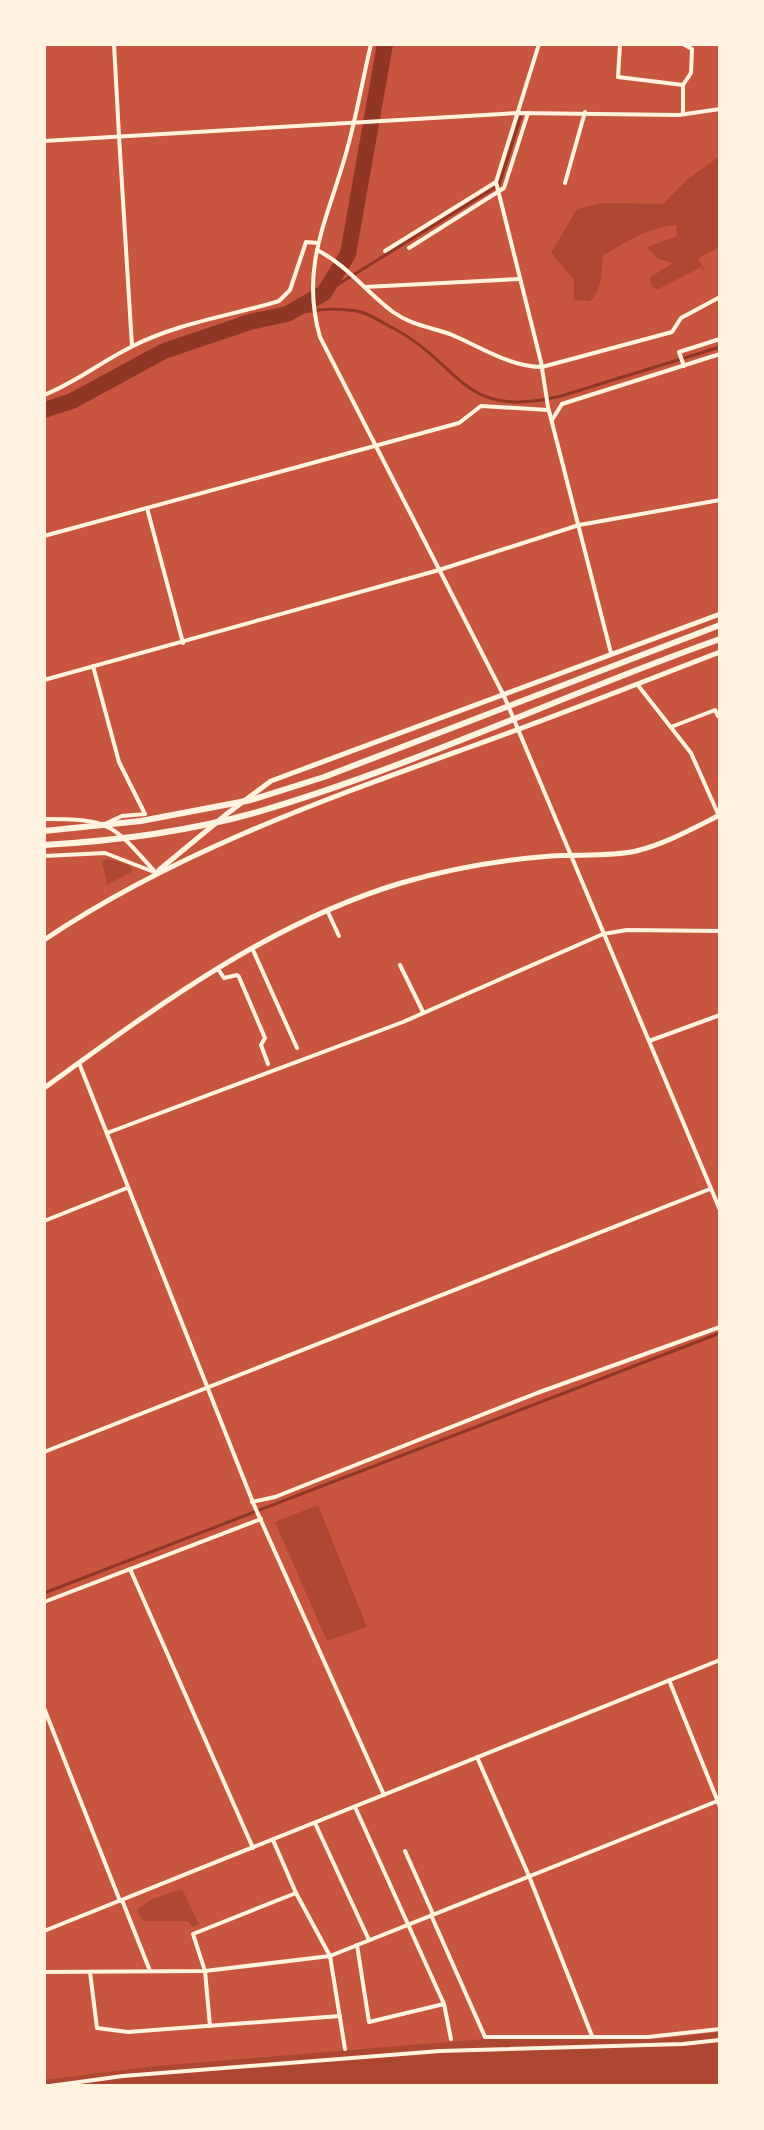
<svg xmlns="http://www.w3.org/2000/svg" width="764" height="2130" font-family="'Work Sans',sans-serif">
  <rect width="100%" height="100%" fill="#c8553d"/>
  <g fill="#ae4732">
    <path d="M 720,156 L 720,247 L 698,258 L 707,275 L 701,267 L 659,289 L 653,288 L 649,278 L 673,263 L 658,259 L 647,247 L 677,236 L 676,225 C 648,228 626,241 603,256 C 601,273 603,288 590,301 L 574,300 L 574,280 L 551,253 L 577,209 L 602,203 L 663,204 L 688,179 Z"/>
    <polygon points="107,859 129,865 133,871 107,885 102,861"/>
    <polygon points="318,1505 367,1627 327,1641 275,1522"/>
    <polygon points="182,1889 199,1924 193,1927 188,1921 143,1921 137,1910 150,1900"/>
    <polygon points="720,2032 720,2086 44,2086 44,2080 155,2066 485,2039 656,2039"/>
  </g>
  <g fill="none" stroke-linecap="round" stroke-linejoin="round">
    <g stroke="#8f3625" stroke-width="3">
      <polyline points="324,293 499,185 521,116"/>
      <path d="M 287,314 C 312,311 336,306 361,312 C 371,315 380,321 389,326 C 463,363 459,421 561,396 L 720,347"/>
      <polyline points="44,397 45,410"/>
      <polyline points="44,1593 720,1333"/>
    </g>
    <polyline stroke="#8f3625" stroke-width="16" points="44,410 72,401 164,351 250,322 287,314 324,293 348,254 385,44"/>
    <g stroke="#fff3e0" stroke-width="4">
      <polyline points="539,44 496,182 541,362 548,407 611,653"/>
      <polyline points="620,44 618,77 683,85 691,73 692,49 683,44"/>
      <polyline points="683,85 683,114"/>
      <polyline points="119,136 132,346"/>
      <polyline points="565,183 585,112"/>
      <polyline points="409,248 504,188 528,113"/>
      <path d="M 317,250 C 347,265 366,292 393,312 C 411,325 430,327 450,334 C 479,346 510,367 542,367 L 672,332 L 681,318 L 720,297"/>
      <polyline points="385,251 496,182"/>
      <polyline points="365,287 520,279"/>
      <polyline points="684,366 679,352 720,339"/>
      <path d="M 44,395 C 75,383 101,362 131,347 C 177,323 230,316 279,301 L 290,290 L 306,242 L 318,243"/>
      <polyline points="552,420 562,404 720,354"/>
      <polyline points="147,508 183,643"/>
      <polyline points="44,536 459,423 481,406 548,410"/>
      <polyline points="93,666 119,762 145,814 122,816 107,823"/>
      <polyline points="44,680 439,570 579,525 720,500"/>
      <polyline points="637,684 691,753 719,816"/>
      <polyline points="671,727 715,710 718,716 720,715"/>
      <path d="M 44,819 C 112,819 112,824 156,873"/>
      <polyline points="44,856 105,853 154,872"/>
      <polyline points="327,910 339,936"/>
      <polyline points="252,948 297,1048"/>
      <polyline points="400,965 423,1012"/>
      <polyline points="218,969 224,978 237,975 239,977 265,1038 261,1045 268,1064"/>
      <polyline points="649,1041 720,1015"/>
      <polyline points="79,1063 254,1505 384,1795"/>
      <polyline points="107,1133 403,1022 603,934 627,930 720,931"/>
      <polyline points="44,1221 127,1188"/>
      <polyline points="252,1502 275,1497 537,1393 720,1327"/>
      <polyline points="130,1569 253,1848"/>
      <polyline points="44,1602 261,1519"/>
      <polyline points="669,1680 720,1807"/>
      <polyline points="44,1708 120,1901"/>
      <polyline points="477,1757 529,1876 592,2036"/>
      <polyline points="355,1807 444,2004 451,2039"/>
      <polyline points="315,1823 369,1940"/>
      <polyline points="273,1840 296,1893 330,1956 345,2049"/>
      <polyline points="405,1851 433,1914"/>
      <polyline points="122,1900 150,1971"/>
      <polyline points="431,1915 485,2037 648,2037 720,2029"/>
      <polyline points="357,1945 369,2022 444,2004"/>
      <polyline points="44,1972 205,1971 330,1956 720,1800"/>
      <polyline points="90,1972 97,2028 128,2032 340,2016"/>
      <polyline points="210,2026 205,1971 193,1934 296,1893"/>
      <polyline points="50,2086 123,2076 440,2051 683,2044 720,2040"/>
    </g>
    <g stroke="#fff3e0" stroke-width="4">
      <polyline points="114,44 119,136"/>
      <path d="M 371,44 C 363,78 357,113 348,146 C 330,215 299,264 320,337 L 504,696 L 720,1210"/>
      <polyline points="44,141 517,113 679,115 720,109"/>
      <polyline points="44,1452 710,1189"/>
      <polyline points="44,1931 720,1660"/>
    </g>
    <g stroke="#fff3e0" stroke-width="5">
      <polyline points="159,870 228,813 271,781 720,614"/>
      <path d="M 44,940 C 175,852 323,800 470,747 C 554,717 637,684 720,652"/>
      <path d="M 44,1088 C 155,1008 268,923 401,883 C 449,869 501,860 551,856 C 578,854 609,857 636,851 C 665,844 694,828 720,815"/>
    </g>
    <g stroke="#fff3e0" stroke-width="6">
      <polyline points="44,831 141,821 251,800 324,777 720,625"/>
      <path d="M 44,845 C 114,841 186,832 254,813 C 413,767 564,694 720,639"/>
    </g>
  </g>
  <rect width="764" height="2130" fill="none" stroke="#fff3e0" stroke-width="92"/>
</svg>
